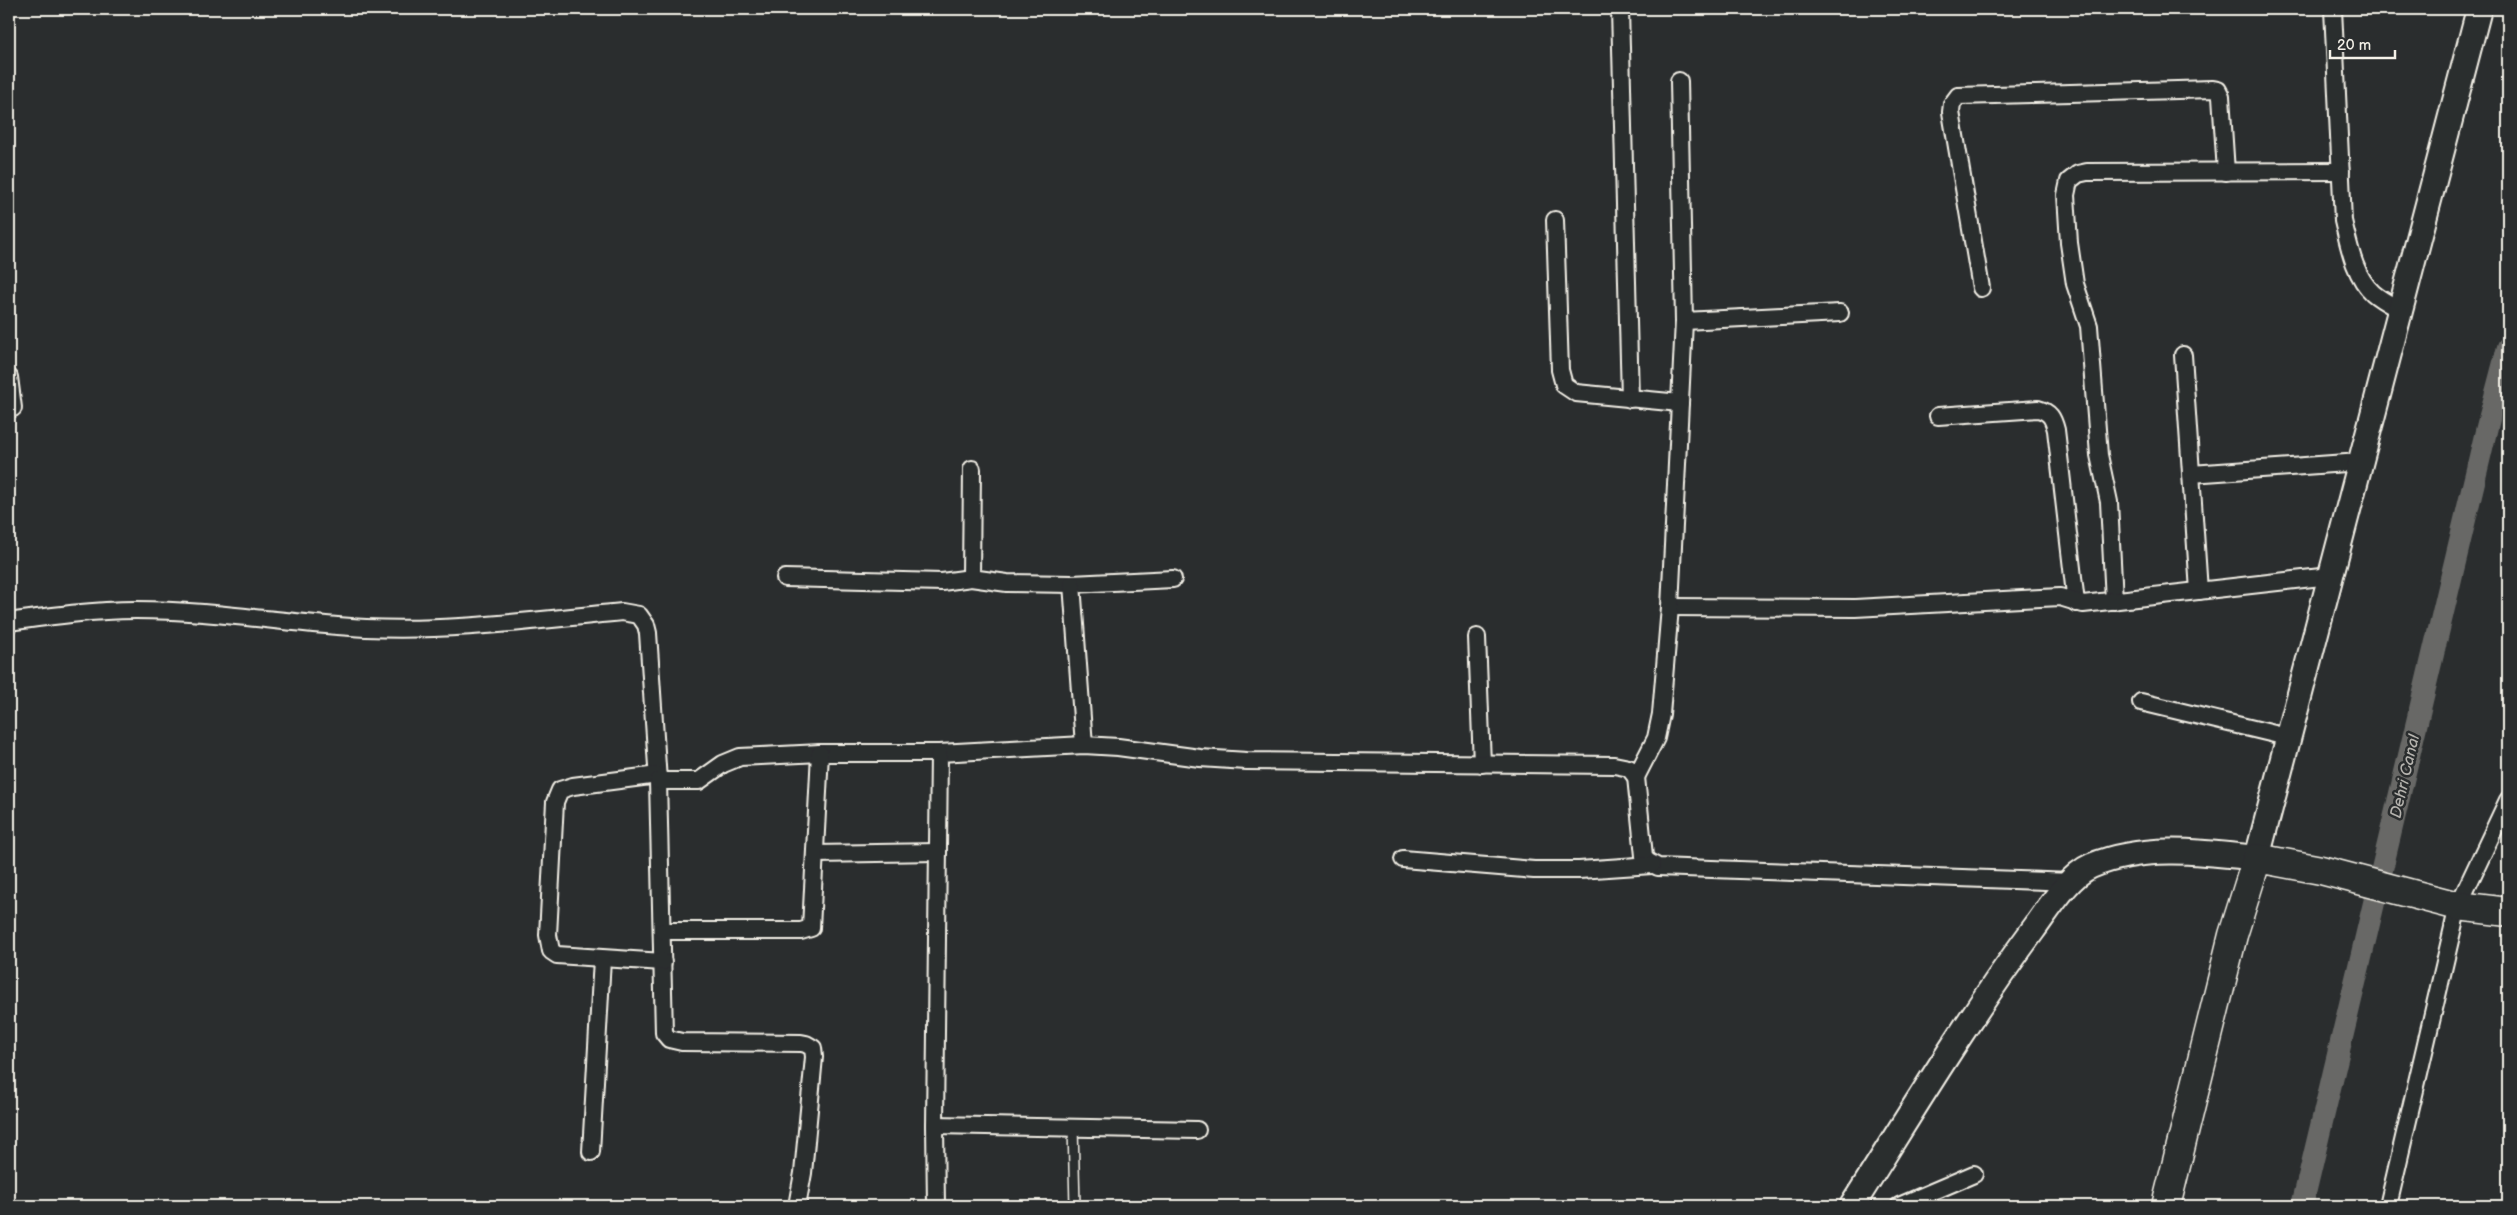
<svg xmlns="http://www.w3.org/2000/svg" width="2517" height="1215" font-family="'Balsamiq Sans',sans-serif">
  <rect width="100%" height="100%" fill="#2a2d2e"/>
  <filter id="ink" filterUnits="userSpaceOnUse"><feTurbulence type="fractalNoise" baseFrequency=".02" numOctaves="2"/><feDisplacementMap in="SourceGraphic" scale="10" xChannelSelector="R" yChannelSelector="G"/><feConvolveMatrix kernelMatrix="1 2 1 2 8 2 1 2 1" color-interpolation-filters="sRGB"/></filter>
  <g filter="url(#ink)">
    <g fill="none" stroke-linecap="round" stroke-linejoin="round">
      <polyline stroke="#676866" stroke-width="22" points="2302,1206 2487,427 2508,347"/>
      <defs>
        <polyline id="lane" points="1073,1127 1075,1206"/>
        <g id="street">
          <polyline points="1620,9 1630,399"/>
          <path d="M 2333,9 L 2343,221 C 2349,245 2354,276 2373,293 C 2381,300 2391,305 2400,310"/>
          <polyline points="1555,220 1560,370 1564,385 1576,393 1680,403"/>
          <polyline points="1981,288 1951,112 1952,104 1958,96 2213,89 2218,90 2221,96 2226,172"/>
          <polyline points="1684,321 1840,313"/>
          <polyline points="2183,355 2199,591"/>
          <polyline points="9,377 13,408"/>
          <path d="M 1938,416 L 2038,409 C 2050,412 2053,418 2056,430 L 2076,603"/>
          <polyline points="2191,474 2360,462"/>
          <polyline points="785,578 942,582 971,578 1007,583 1072,584 1173,579"/>
          <polyline points="971,578 972,469"/>
          <polyline points="1072,584 1084,745"/>
          <polyline points="2114,601 2109,502 2099,455 2089,326 2075,284 2069,243 2066,195 2069,181 2078,174 2087,172 2341,171"/>
          <polyline points="1670,607 1855,608 2060,597 2083,604 2330,576"/>
          <path d="M 9,622 C 51,616 94,610 136,610 C 213,610 289,624 366,628 C 451,632 537,620 622,612 L 639,615 L 646,625 L 648,633 L 658,781 L 664,1033 L 669,1039 L 682,1042 L 801,1043 L 806,1044 L 813,1048 L 814,1057 L 803,1173 L 797,1206"/>
          <polyline points="1477,637 1482,764"/>
          <polyline points="2141,702 2287,737"/>
          <polyline points="658,775 573,786 560,790 555,802 548,935 551,951 557,955 663,962"/>
          <polyline points="1636,777 1656,738 1661,714 1670,607 1684,321 1679,81"/>
          <polyline points="658,781 699,781 723,764 740,757 820,753 939,753 1084,745 1118,747 1200,758 1247,761 1614,765 1629,768 1636,777 1644,856 1647,861 1658,867 2071,882"/>
          <polyline points="815,854 938,852"/>
          <polyline points="1403,859 1534,870 1579,870 1652,865"/>
          <polyline points="663,931 801,931 811,928 820,753"/>
          <polyline points="935,1125 1197,1130"/>
          <polyline points="591,1152 602,959"/>
          <polyline points="936,1206 935,1125 939,753"/>
          <polyline points="1899,1206 1974,1174"/>
          <polyline points="2388,1206 2458,906 2508,800"/>
        </g>
        <path id="secondary" d="M 1852,1206 C 1911,1113 1968,1018 2033,930 C 2048,910 2068,876 2091,866 C 2143,844 2203,852 2257,858 L 2479,9"/>
        <polyline id="highway" points="2166,1206 2233,935 2257,858 2321,870 2458,906 2508,912"/>
      </defs>
      <use href="#lane" stroke="#f4f1e8" stroke-width="12"/>
      <use href="#street" stroke="#f4f1e8" stroke-width="20"/>
      <use href="#secondary" stroke="#f4f1e8" stroke-width="28"/>
      <use href="#highway" stroke="#f4f1e8" stroke-width="31"/>
      <use href="#lane" stroke="#2a2d2e" stroke-width="9"/>
      <use href="#street" stroke="#2a2d2e" stroke-width="16"/>
      <use href="#secondary" stroke="#2a2d2e" stroke-width="24"/>
      <use href="#highway" stroke="#2a2d2e" stroke-width="28"/>
    </g>
  </g>
  <g text-anchor="middle" stroke-width="5" stroke-linejoin="round" paint-order="stroke">
    <g font-size="16" font-style="italic" fill="#b5b3ae" stroke="#2a2d2e">
      <text transform="translate(2404 776) rotate(-77)" y="6">Dehri Canal</text>
    </g>
  </g>
  <rect width="2517" height="1215" fill="none" stroke="#2a2d2e" stroke-width="30"/>
  <rect x="15" y="15" width="2487" height="1185" fill="none" stroke="#f4f1e8" stroke-width="2" filter="url(#ink)"/>
  <path d="M2330 50v8h65v-8" fill="none" stroke="#f4f1e8" stroke-width="2.5"/>
  <text x="2337" y="50" font-size="15" fill="#f4f1e8" stroke="#2a2d2e" stroke-width="4" paint-order="stroke">20 m</text>
</svg>
